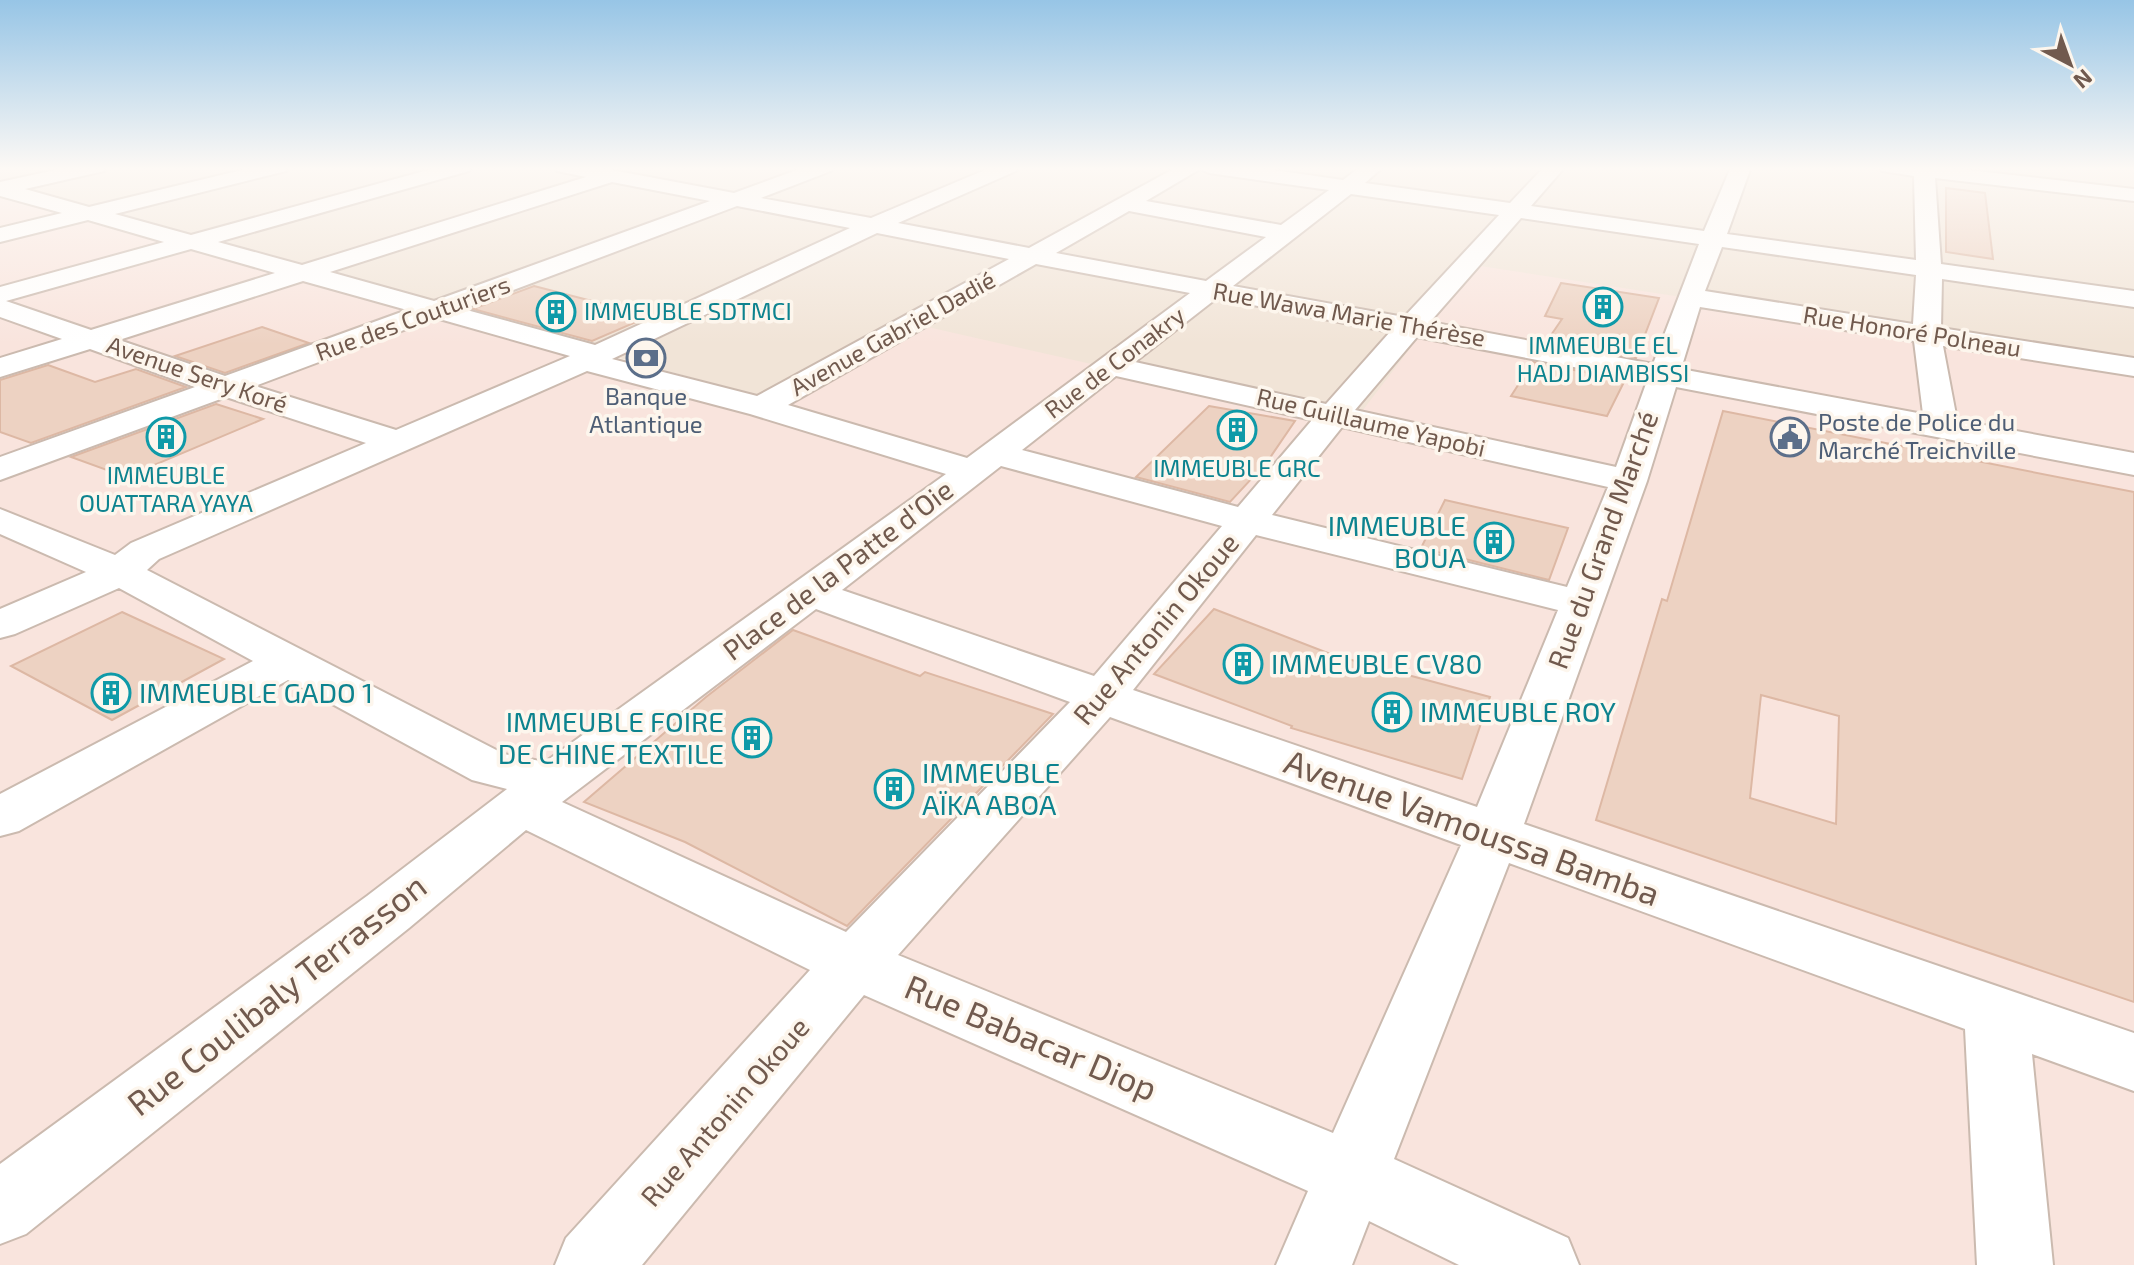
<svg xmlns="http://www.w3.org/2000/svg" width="2134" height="1265" font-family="'Exo 2',sans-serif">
  <rect width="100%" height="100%" fill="#faf2e8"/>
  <polygon fill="#f1e4d7" points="0,167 2134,167 2134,367 1353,423 774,400 0,190"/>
  <polygon fill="#f9e4dd" points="0,190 605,356 775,399 910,323 1353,423 1474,265 2134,367 2134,1265 0,1265"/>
  <g fill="#edd2c2" stroke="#ddb8a4" stroke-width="2" fill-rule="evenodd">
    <polygon points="1946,188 1985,193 1993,259 1946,252"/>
    <polygon points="1561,283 1659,298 1636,358 1547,341 1562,319 1545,316"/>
    <polygon points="534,286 650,316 592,341 473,309"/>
    <polygon points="262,327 309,343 225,373 175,356"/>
    <polygon points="1533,362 1625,380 1607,416 1511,396"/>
    <polygon points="48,365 95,382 136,369 186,387 31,443 0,432 0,380"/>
    <polygon points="216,404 263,419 126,477 71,457"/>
    <polygon points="1209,406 1295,421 1267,462 1230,502 1136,477"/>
    <path d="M 1723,411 L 2134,492 L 2134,1002 L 1596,820 L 1662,599 L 1667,601 ZM 1761,695 L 1839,716 L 1836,824 L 1750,798 Z"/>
    <polygon points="1445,500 1568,528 1549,580 1421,548"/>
    <polygon points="1214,609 1333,655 1490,697 1462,779 1291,728 1292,726 1154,674"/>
    <polygon points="122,612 224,659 112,720 11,666"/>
    <polygon points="793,630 920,676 925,672 1053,714 847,926 685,842 584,802 706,697"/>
  </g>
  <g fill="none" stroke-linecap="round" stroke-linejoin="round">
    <defs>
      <path id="minor" d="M 69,167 L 107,167 L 104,171 L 25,189 L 89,207 L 254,167 L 289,167 L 286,171 L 115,214 L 191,235 L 439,167 L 472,167 L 469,171 L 218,242 L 302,265 L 586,177 L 557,171 L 554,167 L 596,167 L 734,193 L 805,167 L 834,167 L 831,171 L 761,198 L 871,218 L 992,167 L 1019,167 L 1016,171 L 898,223 L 1029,248 L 1177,167 L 1252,167 L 1343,180 L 1360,167 L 1383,167 L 1365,183 L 1510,203 L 1544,167 L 1565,167 L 1531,206 L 1704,231 L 1731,167 L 1751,167 L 1727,234 L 1916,260 L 1914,176 L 1882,171 L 1879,167 L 1942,167 L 2134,189 L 2134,201 L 1935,178 L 1941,264 L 2134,291 L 2134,307 L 1942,279 L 1941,328 L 2134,358 L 2134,376 L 1943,346 L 1957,420 L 2134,453 L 2134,475 L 1676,387 L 1647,481 L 1524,824 L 2134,1033 L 2134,1091 L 2032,1054 L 2053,1265 L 1977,1265 L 1965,1029 L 1509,863 L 1394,1159 L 1568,1238 L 1579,1265 L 1459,1265 L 1369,1221 L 1352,1265 L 1276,1265 L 1308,1191 L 864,995 L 642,1265 L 555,1265 L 566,1238 L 810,970 L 526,830 L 409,928 L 26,1234 L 0,1244 L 0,1164 L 367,896 L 507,789 L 472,780 L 288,680 L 19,831 L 0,836 L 0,794 L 253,661 L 119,588 L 15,634 L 0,638 L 0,609 L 86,572 L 0,534 L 0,509 L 115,555 L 131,543 L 366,443 L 226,397 L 0,480 L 0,457 L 195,387 L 90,349 L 0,377 L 0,358 L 62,339 L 0,317 L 0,287 L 164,242 L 88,220 L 0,242 L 0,228 L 62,213 L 0,196 L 0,182 ZM 1200,169 L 1209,173 L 1329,190 L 1281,225 L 1146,201 ZM 612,182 L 710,201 L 434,301 L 330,272 ZM 1351,194 L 1499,215 L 1404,317 L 1233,286 ZM 737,206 L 850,228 L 595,345 L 463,309 ZM 1129,211 L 1266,237 L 1206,281 L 1056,253 ZM 1521,218 L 1699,244 L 1653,364 L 1430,322 ZM 877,233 L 1009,259 L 757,396 L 612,359 ZM 1722,247 L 1916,275 L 1913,324 L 1705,291 ZM 191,249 L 275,273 L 91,330 L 6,301 ZM 1036,264 L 1190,293 L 967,458 L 788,405 ZM 303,281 L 407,310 L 225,376 L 119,340 ZM 1217,298 L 1390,332 L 1326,404 L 1135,362 ZM 1700,307 L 1914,341 L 1923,414 L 1681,369 ZM 436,318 L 570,356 L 396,430 L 255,386 ZM 1417,337 L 1647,381 L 1616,467 L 1355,410 ZM 587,371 L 750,414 L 946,474 L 545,762 L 504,754 L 147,570 L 159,559 ZM 1116,376 L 1312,420 L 1238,507 L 1022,450 ZM 1342,427 L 1608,487 L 1567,587 L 1272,515 ZM 1001,466 L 1222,526 L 1094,676 L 842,590 ZM 1256,535 L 1558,610 L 1477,807 L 1133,690 ZM 816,609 L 1070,702 L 846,932 L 562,802 ZM 1110,717 L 1461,845 L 1333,1133 L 898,955 Z"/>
    </defs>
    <use href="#minor" stroke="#cbbaaf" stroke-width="4"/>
    <use href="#minor" fill="#fff" fill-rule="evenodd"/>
  </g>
  <linearGradient id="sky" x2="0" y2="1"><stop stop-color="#97c5e6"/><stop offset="0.49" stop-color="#fdf9f5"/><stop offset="1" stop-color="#fdf9f5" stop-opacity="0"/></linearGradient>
  <rect width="2134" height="344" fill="url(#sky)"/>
  <defs>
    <symbol id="building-ring" viewBox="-11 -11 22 22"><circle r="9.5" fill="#fdf6ed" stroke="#0f9aa8" stroke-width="1.5"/><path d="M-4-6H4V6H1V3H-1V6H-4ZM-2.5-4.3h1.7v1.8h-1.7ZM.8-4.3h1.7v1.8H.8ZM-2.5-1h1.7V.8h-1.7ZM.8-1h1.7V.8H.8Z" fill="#0f9aa8"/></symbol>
    <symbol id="bank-ring" viewBox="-11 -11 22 22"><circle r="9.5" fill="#fdf6ed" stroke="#5c6f8a" stroke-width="1.5"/><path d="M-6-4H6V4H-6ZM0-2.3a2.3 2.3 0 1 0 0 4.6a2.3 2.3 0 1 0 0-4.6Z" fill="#5c6f8a"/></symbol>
    <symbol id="civic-ring" viewBox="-11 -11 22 22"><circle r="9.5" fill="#fdf6ed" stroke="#5c6f8a" stroke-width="1.5"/><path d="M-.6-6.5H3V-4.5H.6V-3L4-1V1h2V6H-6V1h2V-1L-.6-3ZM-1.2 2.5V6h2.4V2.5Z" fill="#5c6f8a"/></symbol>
  </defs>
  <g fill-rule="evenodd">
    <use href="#building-ring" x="1581" y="285" width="44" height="44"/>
    <use href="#building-ring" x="534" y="290" width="44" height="44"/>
    <use href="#bank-ring" x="624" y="336" width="44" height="44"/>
    <use href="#building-ring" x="1215" y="408" width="44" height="44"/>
    <use href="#building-ring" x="144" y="415" width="44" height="44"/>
    <use href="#civic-ring" x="1768" y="415" width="44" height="44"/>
    <use href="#building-ring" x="1472" y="520" width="44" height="44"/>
    <use href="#building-ring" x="1221" y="642" width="44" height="44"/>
    <use href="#building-ring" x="89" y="671" width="44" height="44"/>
    <use href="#building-ring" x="1370" y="690" width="44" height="44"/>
    <use href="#building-ring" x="730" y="716" width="44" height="44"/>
    <use href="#building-ring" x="872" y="767" width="44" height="44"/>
  </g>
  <g text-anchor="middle" stroke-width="7" stroke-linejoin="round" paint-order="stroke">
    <g font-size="24" fill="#0d838f" stroke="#fdf6ed">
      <text x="584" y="320" text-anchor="start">IMMEUBLE SDTMCI</text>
      <text x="1603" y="354">IMMEUBLE EL<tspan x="1603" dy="28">HADJ DIAMBISSI</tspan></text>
      <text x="1237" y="477">IMMEUBLE GRC</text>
      <text x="166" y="484">IMMEUBLE<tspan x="166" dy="28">OUATTARA YAYA</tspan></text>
    </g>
    <g font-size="24" fill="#715a4e" stroke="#fdf6ed">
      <text transform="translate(1349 315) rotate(10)" y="8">Rue Wawa Marie Thérèse</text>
      <text transform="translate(413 319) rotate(-20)" y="8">Rue des Couturiers</text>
      <text transform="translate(1912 332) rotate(9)" y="8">Rue Honoré Polneau</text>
      <text transform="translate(893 334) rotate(-29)" y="8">Avenue Gabriel Dadié</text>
      <text transform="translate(1115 363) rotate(-37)" y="8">Rue de Conakry</text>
      <text transform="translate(197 375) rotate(19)" y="8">Avenue Sery Koré</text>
      <text transform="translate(1371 423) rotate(13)" y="8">Rue Guillaume Yapobi</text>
    </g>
    <g font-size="24" fill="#4e5e75" stroke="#fdf6ed">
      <text x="646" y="405">Banque<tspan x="646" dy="28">Atlantique</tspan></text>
      <text x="1818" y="431" text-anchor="start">Poste de Police du<tspan x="1818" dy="28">Marché Treichville</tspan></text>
    </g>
    <g font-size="28" fill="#0d838f" stroke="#fdf6ed" text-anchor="start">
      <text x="1466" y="536" text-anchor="end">IMMEUBLE<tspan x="1466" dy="32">BOUA</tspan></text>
      <text x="1271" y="674">IMMEUBLE CV80</text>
      <text x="139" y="703">IMMEUBLE GADO 1</text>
      <text x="1420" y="722">IMMEUBLE ROY</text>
      <text x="724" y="732" text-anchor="end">IMMEUBLE FOIRE<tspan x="724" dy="32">DE CHINE TEXTILE</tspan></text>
      <text x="922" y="783">IMMEUBLE<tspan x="922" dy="32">AÏKA ABOA</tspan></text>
    </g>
    <g font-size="28" fill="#715a4e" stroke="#fdf6ed">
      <text transform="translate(1603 540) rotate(-70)" y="10">Rue du Grand Marché</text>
      <text transform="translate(838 570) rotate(-37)" y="10">Place de la Patte d'Oie</text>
      <text transform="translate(1156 629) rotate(-50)" y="10">Rue Antonin Okoue</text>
      <text transform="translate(725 1112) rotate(-49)" y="10">Rue Antonin Okoue</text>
    </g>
    <g font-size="34" fill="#715a4e" stroke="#fdf6ed">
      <text transform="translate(1472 828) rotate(20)" y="12">Avenue Vamoussa Bamba</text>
      <text transform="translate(277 995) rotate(-38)" y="12">Rue Coulibaly Terrasson</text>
      <text transform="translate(1031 1038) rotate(23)" y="12">Rue Babacar Diop</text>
    </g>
  </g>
  <g transform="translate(2070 64) rotate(139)" stroke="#fdf6ed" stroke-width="6" paint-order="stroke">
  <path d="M0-6L14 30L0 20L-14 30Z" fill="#715a4e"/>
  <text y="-12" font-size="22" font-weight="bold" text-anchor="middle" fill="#715a4e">N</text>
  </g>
</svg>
